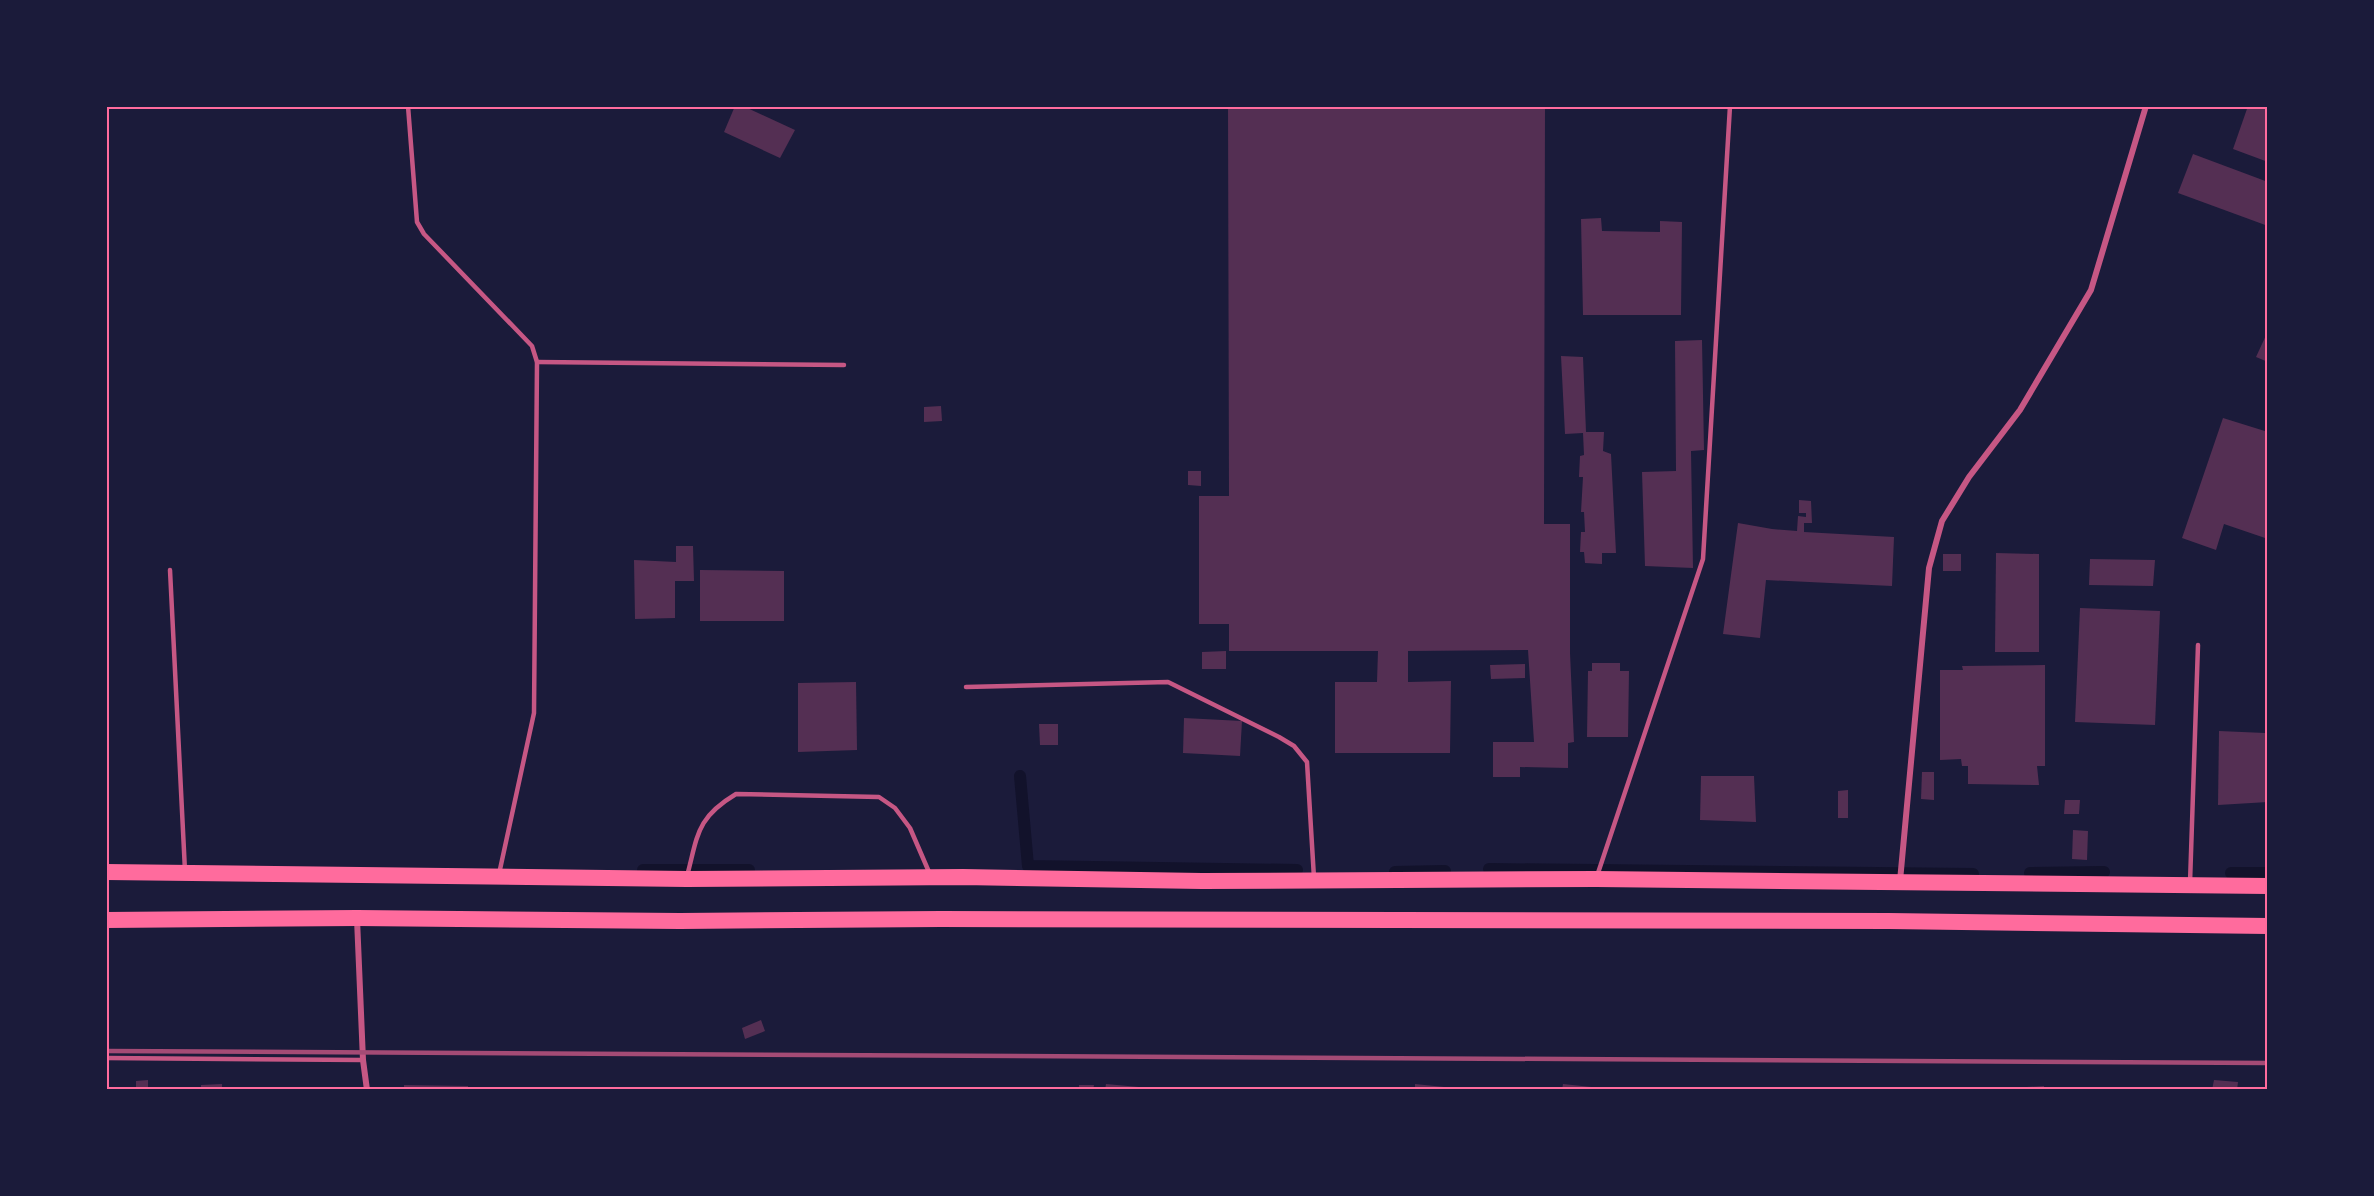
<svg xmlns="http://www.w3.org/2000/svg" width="2374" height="1196" font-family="'Asap Condensed',sans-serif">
  <rect width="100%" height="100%" fill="#1b1b3a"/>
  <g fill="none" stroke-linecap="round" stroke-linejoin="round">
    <g stroke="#12122b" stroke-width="12">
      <polyline points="1020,776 1028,866 1297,870"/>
      <polyline points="1489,869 1973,874"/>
      <polyline points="643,870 749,870"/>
      <polyline points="1395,872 1445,871"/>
      <polyline points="2030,873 2104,872"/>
      <polyline points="2231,873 2268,873"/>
    </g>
  </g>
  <g fill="#542f53">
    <polygon points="735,106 743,106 795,130 780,158 724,132"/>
    <polygon points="1228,106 1545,106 1544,524 1570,524 1570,653 1574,742 1568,743 1568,768 1520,767 1520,777 1493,777 1493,742 1534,742 1528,650 1408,651 1408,682 1451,681 1450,753 1335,753 1335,682 1377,682 1378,651 1229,651 1229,624 1199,624 1199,496 1229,496"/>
    <polygon points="2248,106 2268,106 2268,162 2233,149"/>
    <polygon points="2193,154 2268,182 2268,226 2178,193"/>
    <polygon points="1601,218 1602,231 1660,232 1660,221 1682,222 1681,315 1583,315 1581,219"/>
    <polygon points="2268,331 2268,362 2256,357"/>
    <polygon points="1702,340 1704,450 1691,451 1693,568 1645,566 1642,472 1676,471 1675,341"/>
    <polygon points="1561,356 1583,357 1586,432 1604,432 1603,451 1611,454 1616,553 1602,553 1602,564 1585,563 1584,552 1580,552 1581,532 1585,532 1584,512 1581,512 1583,477 1579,477 1580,456 1584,455 1583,433 1565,434"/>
    <polygon points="941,406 942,421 924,422 924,407"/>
    <polygon points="2223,418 2268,432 2268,539 2224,524 2216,550 2182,538"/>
    <polygon points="1188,471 1201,471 1201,486 1188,485"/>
    <polygon points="1799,500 1811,501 1812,523 1804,523 1804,532 1894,537 1892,586 1766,580 1760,638 1723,634 1738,523 1772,529 1797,531 1798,516 1806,517 1806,513 1799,513"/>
    <polygon points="676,546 693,546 694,581 675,581 675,618 635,619 634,560 676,562"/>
    <polygon points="1996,553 2039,554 2039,652 1995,652"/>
    <rect x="1943" y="554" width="18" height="17"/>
    <polygon points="2090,559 2155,560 2153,586 2089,585"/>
    <polygon points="700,570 784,571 784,621 700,621"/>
    <polygon points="2080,608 2160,611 2155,725 2075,722"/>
    <polygon points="1226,651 1226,669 1202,669 1202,652"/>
    <polygon points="1592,663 1620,663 1620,671 1629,671 1628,737 1587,737 1588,671 1592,671"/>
    <polygon points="1525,664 1525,678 1491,679 1490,665"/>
    <polygon points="2045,665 2045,766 2037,766 2039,785 1968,784 1968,766 1962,766 1961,759 1940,760 1940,670 1963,670 1962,666"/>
    <polygon points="856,682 857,750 798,752 798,683"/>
    <polygon points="1184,718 1242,721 1240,756 1183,753"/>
    <polygon points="1039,724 1058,724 1058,745 1040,745"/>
    <polygon points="2219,731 2265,733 2268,802 2218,805"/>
    <polygon points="1922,772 1934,772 1934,800 1921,799"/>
    <polygon points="1701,776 1754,776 1756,822 1700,820"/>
    <polygon points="1848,790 1848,818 1838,818 1838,791"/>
    <polygon points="2065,800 2080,800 2079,814 2064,814"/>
    <polygon points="2073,830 2088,831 2087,860 2072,859"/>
    <polygon points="761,1020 765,1031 745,1039 742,1028"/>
    <polygon points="148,1080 148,1090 136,1090 136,1081"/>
    <polygon points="2214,1080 2238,1082 2237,1090 2212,1090"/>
    <polygon points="222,1084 222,1090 201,1090 201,1085"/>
    <polygon points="1106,1084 1150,1088 1150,1090 1105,1090"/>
    <polygon points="1415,1084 1454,1088 1454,1090 1415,1090"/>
    <polygon points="1563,1084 1601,1088 1601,1090 1562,1090"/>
    <polygon points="404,1085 468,1086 468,1090 404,1090"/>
    <polygon points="1079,1085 1094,1085 1093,1090 1079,1090"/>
    <polygon points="2044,1086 2044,1090 2011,1090 2011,1088"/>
    <polygon points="519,1087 519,1090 501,1090 501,1088"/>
  </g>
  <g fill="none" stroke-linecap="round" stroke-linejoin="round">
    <g stroke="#c65784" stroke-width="4.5">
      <polyline points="408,106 417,222 424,234 532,346 537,362 534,713 499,874"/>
      <polyline points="537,362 844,365"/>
      <polyline points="170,570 185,871"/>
      <polyline points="966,687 1168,682 1279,737 1294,746 1307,762 1314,878"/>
      <path d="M 687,876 C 698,835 696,818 736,794 L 879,797 L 895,808 L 910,828 L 929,872"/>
      <polyline points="1597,876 1703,559 1730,106"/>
      <polyline points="2190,883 2198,645"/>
      <polyline points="106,1058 363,1060"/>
    </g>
    <g stroke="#c65784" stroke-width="6">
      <polyline points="1900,881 1929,568 1942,521 1969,477 2020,410 2091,290 2146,106"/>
      <polyline points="357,919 363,1060 367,1090"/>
    </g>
    <g stroke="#ff6b9d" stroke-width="16">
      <polyline points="106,872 687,879 963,877 1202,881 1596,879 2268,886"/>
      <polyline points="106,920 357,918 680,921 941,919 1889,921 2268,926"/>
    </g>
    <polyline stroke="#a44b75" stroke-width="4.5" points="106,1051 2268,1063"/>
  </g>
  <rect width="2374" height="1196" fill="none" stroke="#1b1b3a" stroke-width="216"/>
  <rect x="108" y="108" width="2158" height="980" fill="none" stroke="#ff6b9d" stroke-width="2"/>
</svg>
